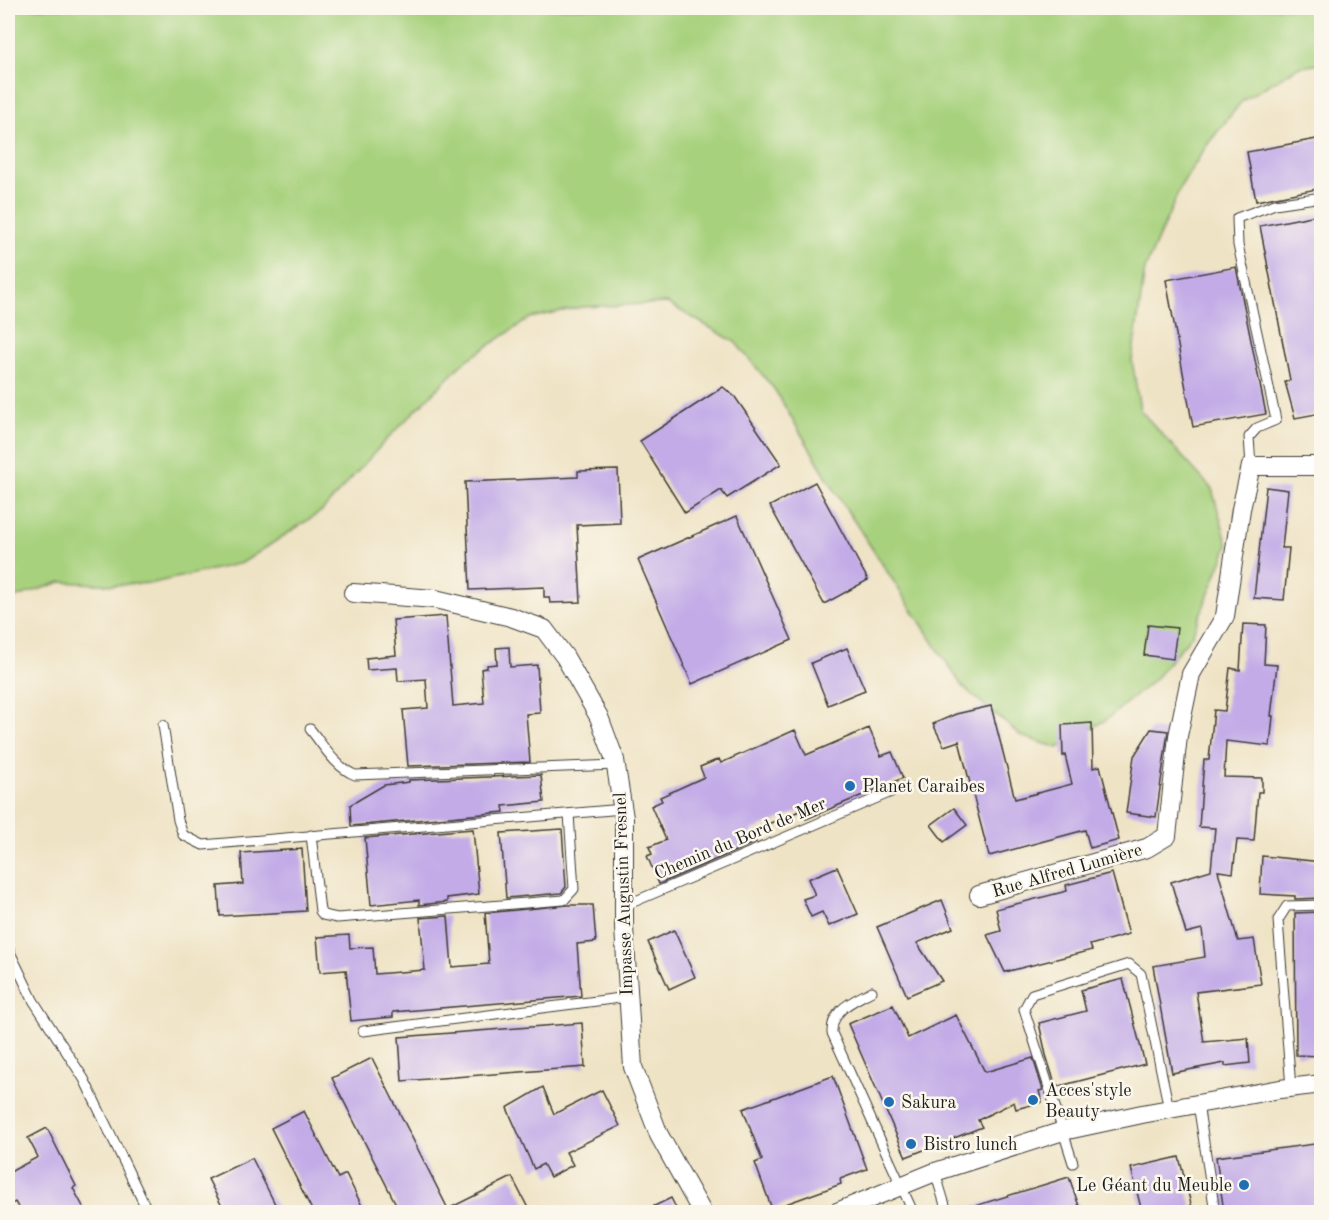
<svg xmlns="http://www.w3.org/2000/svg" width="1329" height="1220" font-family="'Old Standard TT',serif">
  <rect width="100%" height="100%" fill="#fbf7ec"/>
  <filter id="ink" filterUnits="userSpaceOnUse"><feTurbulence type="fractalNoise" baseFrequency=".0167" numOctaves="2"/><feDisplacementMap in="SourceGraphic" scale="12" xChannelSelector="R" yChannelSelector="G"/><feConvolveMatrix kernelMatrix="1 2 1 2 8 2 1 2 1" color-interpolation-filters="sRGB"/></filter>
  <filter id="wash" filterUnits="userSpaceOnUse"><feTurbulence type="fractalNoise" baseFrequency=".008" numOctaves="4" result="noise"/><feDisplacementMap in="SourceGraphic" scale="24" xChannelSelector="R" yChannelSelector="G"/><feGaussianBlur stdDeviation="1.35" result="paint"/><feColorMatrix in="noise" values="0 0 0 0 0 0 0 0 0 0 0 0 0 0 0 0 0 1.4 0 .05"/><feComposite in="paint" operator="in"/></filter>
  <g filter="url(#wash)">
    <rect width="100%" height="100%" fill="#efe3c5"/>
    <polygon fill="#a7d17d" stroke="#62764c" stroke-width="1.5" points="8,8 1321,8 1321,64 1298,67 1242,101 1207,145 1182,184 1145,269 1132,360 1140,410 1212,489 1228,546 1192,635 1154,680 1106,720 1058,748 1021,736 962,686 843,504 775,390 735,342 667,303 582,307 530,318 464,362 385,441 322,511 242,563 153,583 115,585 61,582 8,600"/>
    <g id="blocks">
      <g fill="#c2abe7">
        <polygon points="1322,138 1322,188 1256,201 1247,152"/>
        <polygon points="1322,214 1322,413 1295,418 1285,382 1290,380 1260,226"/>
        <polygon points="1236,267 1266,414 1193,427 1166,280"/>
        <polygon points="723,387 735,397 781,464 727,498 721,490 685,513 640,441"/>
        <polygon points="618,470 620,523 577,525 581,602 550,603 549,597 544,597 544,587 470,590 465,482 578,477 578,471"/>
        <polygon points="815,482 868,580 824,604 770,506"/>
        <polygon points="1266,487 1288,490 1282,548 1289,548 1284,600 1254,598"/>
        <polygon points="737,516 792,640 692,684 638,560"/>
        <polygon points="446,616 453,706 484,703 481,669 487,668 487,665 497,664 496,648 509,647 510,667 537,665 540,713 526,714 530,762 408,766 403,710 428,708 426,679 398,681 397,668 367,670 366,658 396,655 393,620"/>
        <polygon points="1243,624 1266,625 1264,664 1277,665 1271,716 1273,716 1270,746 1226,741 1224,777 1262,778 1262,792 1258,792 1254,841 1237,840 1233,873 1218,871 1238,941 1254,939 1261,984 1196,992 1204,1042 1248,1038 1250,1063 1225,1066 1225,1063 1172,1073 1153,966 1205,957 1202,929 1186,933 1171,882 1211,870 1215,828 1199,827 1204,760 1209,760 1214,710 1225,711 1230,668 1240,670"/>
        <polygon points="1148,625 1177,628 1173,659 1144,655"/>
        <polygon points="847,648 865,690 828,705 811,663"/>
        <polygon points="991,706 1015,799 1072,784 1065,755 1063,756 1062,725 1092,723 1093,768 1100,766 1119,840 1090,848 1085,830 989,856 959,741 944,746 933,724 956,714"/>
        <polygon points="869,728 881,756 892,752 903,778 806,819 802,810 751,831 756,842 659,884 647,856 652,854 649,847 666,840 651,806 662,801 660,797 704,777 700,767 719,759 721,763 795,730 806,755"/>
        <polygon points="1151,729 1168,731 1156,817 1126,813 1134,756"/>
        <polygon points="541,775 544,802 503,806 504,812 351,826 350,805 384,785 409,782 409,780"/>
        <polygon points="954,808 967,825 944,842 931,825"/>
        <polygon points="473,829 479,894 447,898 447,902 419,905 419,900 371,905 365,838"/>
        <polygon points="562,829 566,887 561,893 506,898 501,833"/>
        <polygon points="302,849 306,911 220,916 218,886 243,884 241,853"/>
        <polygon points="1262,856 1322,862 1322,898 1295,899 1295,896 1260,894"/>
        <polygon points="837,867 858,914 829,926 822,912 811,917 803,899 815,895 808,879"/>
        <polygon points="1112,873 1129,934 1090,945 1092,950 1005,972 987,935 1001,931 996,909 1067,891 1066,885"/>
        <polygon points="942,900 953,928 917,943 942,981 907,996 877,927"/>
        <polygon points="568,905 593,905 596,942 577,944 581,996 393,1012 393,1017 351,1021 346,970 320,972 317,937 349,935 350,948 373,947 375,974 425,970 420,918 448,916 452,967 489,964 485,913"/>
        <polygon points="1322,912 1322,1056 1296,1055 1295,913"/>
        <polygon points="674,930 695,977 669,989 648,942"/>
        <polygon points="1123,979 1145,1064 1056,1087 1046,1055 1039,1023 1086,1011 1081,990"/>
        <polygon points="893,1005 908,1038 956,1015 985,1072 1033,1058 1043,1090 1039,1091 1042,1102 1016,1109 1014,1102 978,1120 982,1127 906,1157 848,1024"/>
        <polygon points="582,1023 585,1067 402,1081 399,1037"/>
        <polygon points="372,1058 448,1209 512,1177 530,1212 400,1212 332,1078"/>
        <polygon points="833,1076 867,1169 840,1179 841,1184 772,1209 755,1163 762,1160 743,1109"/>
        <polygon points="543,1087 554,1114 602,1090 620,1126 566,1152 573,1165 550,1177 543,1164 534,1169 507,1108"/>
        <polygon points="304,1111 338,1178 346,1174 365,1212 313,1212 271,1128"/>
        <polygon points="47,1128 76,1186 73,1188 86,1212 21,1212 15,1202 12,1204 8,1202 8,1173 38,1157 28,1138"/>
        <polygon points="1322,1143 1322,1212 1224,1212 1216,1157"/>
        <polygon points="1179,1157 1193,1212 1142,1212 1131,1168"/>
        <polygon points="252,1158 279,1212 225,1212 208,1179"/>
        <polygon points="1069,1177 1081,1212 965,1212 965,1209"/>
        <polygon points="671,1198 678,1212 642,1212"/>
      </g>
    </g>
  </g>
  <g filter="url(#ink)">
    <use href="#blocks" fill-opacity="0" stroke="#3c3a35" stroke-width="1.5"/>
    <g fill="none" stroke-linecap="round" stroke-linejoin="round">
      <defs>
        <g id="service">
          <polyline points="1251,466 1249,437 1257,428 1276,420 1238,245 1237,218 1275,204 1322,197"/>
          <polyline points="163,725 178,820 183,835 203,845 623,809"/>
          <path d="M 310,729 C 323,745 335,767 355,775 L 616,765"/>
          <polyline points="311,835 320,911 323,915 337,918 564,900 574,889 569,814"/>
          <polyline points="624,906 903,787"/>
          <polyline points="8,948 33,1000 84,1079 148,1212"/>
          <path d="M 872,991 C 854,1001 831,1009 832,1033 L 913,1212"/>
          <polyline points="363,1031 628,997"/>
          <polyline points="1291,1088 1278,920 1287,906 1322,905"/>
          <polyline points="1198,1104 1215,1212"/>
          <polyline points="1073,1163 1024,1009 1032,994 1129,964 1141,974 1169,1109"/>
          <polyline points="935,1172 945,1205"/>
          <polyline points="8,1209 9,1212"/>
        </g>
        <g id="minor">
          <polyline points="353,593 435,599 511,617 544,629 565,657 599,717 615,760 624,818 624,928 633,1067 659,1135 702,1212"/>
          <polyline points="979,895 1147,848 1167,836 1178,736 1191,674 1225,616 1241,509 1251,466 1322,466"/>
          <polyline points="837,1212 935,1172 1063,1131 1142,1114 1280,1089 1322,1084"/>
        </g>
      </defs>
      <use href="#service" stroke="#3c3a35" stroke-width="11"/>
      <use href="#minor" stroke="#3c3a35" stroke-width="20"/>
      <use href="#service" stroke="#fff" stroke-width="9"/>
      <use href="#minor" stroke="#fff" stroke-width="18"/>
    </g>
  </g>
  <g fill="#1f6fb2" stroke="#fbf7ec" stroke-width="2">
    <circle cx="850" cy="786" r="6"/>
    <circle cx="1033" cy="1100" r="6"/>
    <circle cx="889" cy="1102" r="6"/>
    <circle cx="911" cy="1144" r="6"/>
    <circle cx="1244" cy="1185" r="6"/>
  </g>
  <g text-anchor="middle" stroke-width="5" stroke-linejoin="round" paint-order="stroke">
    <g font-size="18" fill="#1c1c1c" stroke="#fbf7ec" text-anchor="start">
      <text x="862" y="792">Planet Caraibes</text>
      <text x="1045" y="1096">Acces'style<tspan x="1045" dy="21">Beauty</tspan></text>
      <text x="901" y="1108">Sakura</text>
      <text x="923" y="1150">Bistro lunch</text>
      <text x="1232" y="1191" text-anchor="end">Le Géant du Meuble</text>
    </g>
    <g font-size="18" fill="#1c1c1c" stroke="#fbf7ec">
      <text transform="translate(740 838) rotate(-23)" y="6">Chemin du Bord de Mer</text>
      <text transform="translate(1067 870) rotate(-16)" y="6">Rue Alfred Lumière</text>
      <text transform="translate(623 894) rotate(-92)" y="6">Impasse Augustin Fresnel</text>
    </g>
  </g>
  <rect width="1329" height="1220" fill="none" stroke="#fbf7ec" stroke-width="30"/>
</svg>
